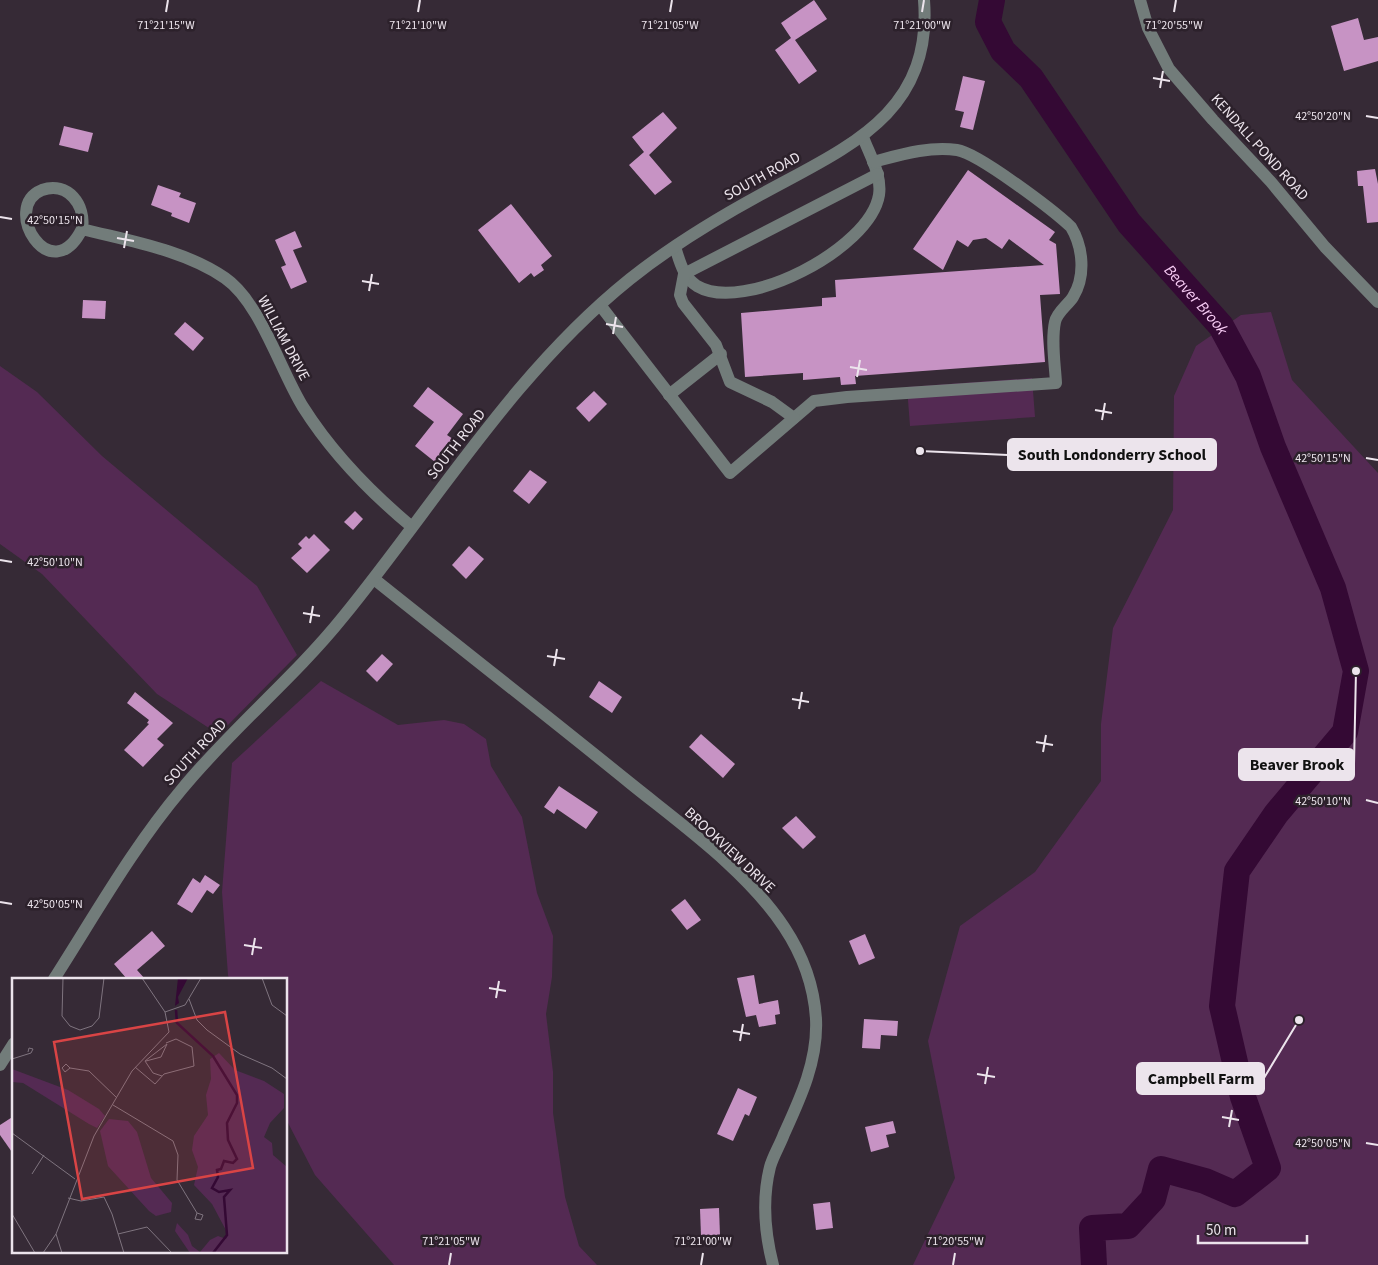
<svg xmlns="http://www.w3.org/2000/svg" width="1378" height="1265" font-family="'Source Sans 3',sans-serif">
  <rect width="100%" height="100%" fill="#362a36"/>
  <g fill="#542a53">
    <polygon points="1271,312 1292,380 1378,473 1378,1265 913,1265 955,1178 928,1041 960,926 1035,872 1101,781 1101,724 1113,628 1173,510 1174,396 1196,346 1241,315"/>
    <polygon points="0,366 37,392 102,456 257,586 297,655 227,726 215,732 157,694 42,574 0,544"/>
    <polygon points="1032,378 1035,417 910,426 907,387"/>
    <polygon points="321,681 398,725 444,720 464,724 486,739 491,766 522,817 537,893 553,936 552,977 546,1014 553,1072 553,1113 565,1197 579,1246 597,1265 394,1265 315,1175 286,1119 286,979 229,979 228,975 222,892 232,763"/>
  </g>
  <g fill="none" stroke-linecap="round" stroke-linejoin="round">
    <path stroke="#340934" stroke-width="26" id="s1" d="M 992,0 L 988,22 L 1003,51 L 1031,78 L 1129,223 L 1221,326 L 1248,376 L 1273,447 L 1333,588 L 1356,671 L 1345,732 L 1276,814 L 1237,871 L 1222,1006 L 1243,1097 L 1268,1168 L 1235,1194 L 1205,1181 L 1161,1169 L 1153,1199 L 1128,1226 L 1092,1228 L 1094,1265"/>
  </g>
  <g fill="#c793c4">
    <polygon points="814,0 827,19 795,40 817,71 799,84 775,50 791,38 781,23"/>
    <polygon points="1358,18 1364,40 1378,37 1378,61 1344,71 1331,26"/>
    <polygon points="963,76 985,81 973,130 960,127 964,112 955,110"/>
    <polygon points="663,112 677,128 649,155 672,182 655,195 629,165 644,152 632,137"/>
    <polygon points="64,126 93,133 88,152 59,145"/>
    <polygon points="1375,169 1378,184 1378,222 1367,223 1363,186 1358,186 1357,171"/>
    <polygon points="968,170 1055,232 1049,240 1056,244 1060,294 1040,295 1045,362 855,376 856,384 841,385 840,377 803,380 803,373 745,377 741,313 822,306 822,298 836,297 835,280 1044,265 1009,239 1002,249 986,238 973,240 968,247 957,240 943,270 913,249"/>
    <polygon points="158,185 181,193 179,197 196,203 189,223 171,216 172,213 151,205"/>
    <polygon points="511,204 552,256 541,265 544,270 534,277 531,273 519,283 478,230"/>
    <polygon points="295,231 302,247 293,250 307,282 291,289 281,267 286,265 275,240"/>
    <polygon points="83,300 106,301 105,319 82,318"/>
    <polygon points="185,322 204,338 193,351 174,334"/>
    <polygon points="428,387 463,414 447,435 453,439 435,462 415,446 434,422 413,406"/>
    <polygon points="594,391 607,404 589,422 576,408"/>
    <polygon points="530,470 547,482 529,504 513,491"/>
    <polygon points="355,511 363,519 353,530 344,522"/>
    <polygon points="314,534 330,550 307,573 291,558 302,548 298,544 306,536 309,539"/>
    <polygon points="469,546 484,559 466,579 452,565"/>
    <polygon points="382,654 393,664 377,682 366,671"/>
    <polygon points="599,681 622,697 612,713 589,697"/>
    <polygon points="135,692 173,723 157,739 164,745 143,767 124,750 149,724 147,723 149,720 127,703"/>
    <polygon points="701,734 735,764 723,778 689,747"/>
    <polygon points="559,786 598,812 586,829 557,809 554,814 544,807"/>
    <polygon points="796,816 816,837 803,849 782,828"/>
    <polygon points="205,875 220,885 213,894 207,890 192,913 177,904 193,878 200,883"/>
    <polygon points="685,899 701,920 687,930 671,910"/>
    <polygon points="152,931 165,946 137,970 145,979 127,979 114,964"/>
    <polygon points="865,934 875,958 859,965 849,941"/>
    <polygon points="754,975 759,1004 778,1000 780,1014 775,1015 776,1024 759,1027 756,1015 746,1017 737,978"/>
    <polygon points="864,1019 898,1021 897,1036 881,1035 880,1049 862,1048"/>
    <polygon points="738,1088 757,1097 749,1116 745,1114 733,1141 717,1134"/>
    <polygon points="14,1116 14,1155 0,1135 0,1125"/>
    <polygon points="893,1121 896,1133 886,1135 889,1147 871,1152 865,1127"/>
    <polygon points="830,1202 833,1228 816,1230 813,1204"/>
    <polygon points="719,1208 720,1235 701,1236 700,1209"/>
  </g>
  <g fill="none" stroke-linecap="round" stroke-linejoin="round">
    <g stroke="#727c7a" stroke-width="12">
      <polyline points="1140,0 1148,28 1169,69 1213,120 1271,182 1325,247 1378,302"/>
      <path d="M 82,229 C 51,291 0,207 42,190 C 68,181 86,205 82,229 C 129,241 185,250 225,278 C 260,302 280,370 303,407 C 332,453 370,492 412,527"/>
      <path d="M 675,247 C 680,262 683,277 697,286 C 744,314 870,249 879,195 C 882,175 870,156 863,137"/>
      <path d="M 600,305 L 730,473 L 814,401 L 847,397 L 1056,383 C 1055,364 1051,341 1055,322 C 1057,312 1068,305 1073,297 C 1086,276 1083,247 1071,227 C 1053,210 978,153 957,150 C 928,146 900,155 873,162"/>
      <polyline points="669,395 721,354"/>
      <polyline points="794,418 772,402 730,382 716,345 683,303 680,295 684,274 878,174"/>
      <path d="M 374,579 C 459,647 545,714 630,783 C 682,825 747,871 784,927 C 802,954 814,986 816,1019 C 818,1060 801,1097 784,1134 C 780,1145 773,1156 770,1167 C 762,1199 765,1234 773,1265"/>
      <path d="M 54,979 C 95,915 133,847 182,789 C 232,728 293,679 343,617 C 436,503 514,372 630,279 C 670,247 716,219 760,195 C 845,148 933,115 924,0"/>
      <polyline points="0,1065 14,1043"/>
    </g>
  </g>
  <path fill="none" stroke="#ece4ec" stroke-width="2" d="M 166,12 L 168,0M 418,12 L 420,0M 670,12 L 672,0M 922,12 L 924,0M 1174,12 L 1176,0M 1153,78 L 1170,81M 1160,88 L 1163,71M 1366,116 L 1378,118M 0,217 L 12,219M 117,238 L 134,241M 124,248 L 127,231M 362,281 L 379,284M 369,291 L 372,274M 606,324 L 623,327M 613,334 L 616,317M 850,367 L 867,370M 857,377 L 860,360M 1095,410 L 1112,413M 1102,420 L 1105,403M 1366,458 L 1378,460M 0,560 L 12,562M 303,613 L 320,616M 310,623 L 313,606M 547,656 L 565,659M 554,666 L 557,649M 792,699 L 809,702M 799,709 L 802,692M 1036,742 L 1053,745M 1043,752 L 1046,735M 1366,800 L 1378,803M 0,902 L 12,904M 244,945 L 262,948M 252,955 L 255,938M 489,988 L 506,991M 496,998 L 499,981M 733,1031 L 750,1034M 740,1041 L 743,1024M 977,1074 L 995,1077M 985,1084 L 988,1067M 1222,1117 L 1239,1120M 1229,1127 L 1232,1110M 1366,1143 L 1378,1145M 449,1265 L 451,1253M 701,1265 L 703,1253M 953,1265 L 955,1253"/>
  <g text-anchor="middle" stroke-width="5" stroke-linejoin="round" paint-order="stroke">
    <g font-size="15" fill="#ece4ec" stroke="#2c212b">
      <text transform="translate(1260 147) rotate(48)" y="5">KENDALL POND ROAD</text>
      <text transform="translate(762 176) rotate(-29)" y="5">SOUTH ROAD</text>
      <text transform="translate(284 338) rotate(62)" y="5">WILLIAM DRIVE</text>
      <text transform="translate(456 444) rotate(-52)" y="5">SOUTH ROAD</text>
      <text transform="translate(195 752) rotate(-47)" y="5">SOUTH ROAD</text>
      <text transform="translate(730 850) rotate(43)" y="5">BROOKVIEW DRIVE</text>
    </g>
    <g font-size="16" font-style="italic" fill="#f9cdf6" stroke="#2c212b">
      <text dy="6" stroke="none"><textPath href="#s1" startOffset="371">Beaver Brook</textPath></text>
    </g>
  </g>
  <g transform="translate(12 978)">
    <rect width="275" height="275" fill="#362a36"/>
    <path d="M 207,75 L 223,92 L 252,103 L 272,116 L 272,130 L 258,145 L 252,159 L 260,165 L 261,177 L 275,189 L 275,275 L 178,275 L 163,253 L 165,245 L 176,257 L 180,268 L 188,274 L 198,262 L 206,258 L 214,261 L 216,256 L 200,226 L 182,207 L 186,189 L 180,172 L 182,158 L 196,137 L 194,117 L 199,101 L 198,81 ZM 0,91 L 56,112 L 87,131 L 93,138 L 85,150 L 77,146 L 11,105 L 0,104 ZM 97,141 L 116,143 L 125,154 L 139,200 L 160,225 L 159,234 L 144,238 L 137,233 L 96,188 L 88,153 Z" fill="#542a53"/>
    <path d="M 166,0 L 176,0 L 166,19 L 167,25 L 163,28 Z" fill="#340934"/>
    <path fill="none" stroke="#340934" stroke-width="2.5" d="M 164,32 L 165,45 L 201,78 L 225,117 L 225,125 L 215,145 L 216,162 L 225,181 L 221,185 L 212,183 L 209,191 L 205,192 L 206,199 L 200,210 L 207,214 L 218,212 L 212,219 L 215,257 L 201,275"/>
    <path fill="none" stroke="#7f747f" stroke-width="1" d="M 51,0 L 50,38 L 58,48 L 68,52 L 80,48 L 87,40 L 92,0M 250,0 L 260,27 L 275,38M 177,21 L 185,42 L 195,52 L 228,76 L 260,90 L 275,101M 153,34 L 173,27 L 189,0M 0,81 L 19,75 L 21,71 L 17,70 L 16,74M 134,83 L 149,79 L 155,66M 123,89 L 143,106 L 152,96 L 182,88 L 180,69 L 164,61 L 154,65M 58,90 L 53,94 L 50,90 L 54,86 L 58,90 L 77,93 L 105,120M 150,98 L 141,95 L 133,83 L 155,66M 101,127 L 161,163 L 166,177 L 165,202 L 185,235 L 183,241 L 189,242 L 191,237 L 185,235M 0,155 L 63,201M 20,196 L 32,177M 56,220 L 69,223 L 92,219 L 100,236 L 112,275M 0,236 L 23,275M 44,256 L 50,275M 106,256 L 135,249 L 160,275M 31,275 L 44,256 L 82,158 L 120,93 L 157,54 L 153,34 L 130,0"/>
    <path fill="#d94445" fill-opacity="0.15" stroke="#d94445" stroke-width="2.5" d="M 213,34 L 241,190 L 70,221 L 42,64 Z"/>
    <rect width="275" height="275" fill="none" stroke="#ece4ec" stroke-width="2.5"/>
  </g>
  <g font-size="12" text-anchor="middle" fill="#ece4ec" stroke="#2c212b" stroke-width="5" stroke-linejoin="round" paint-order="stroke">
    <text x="670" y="29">71°21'05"W</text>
    <text x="166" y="29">71°21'15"W</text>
    <text x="418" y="29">71°21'10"W</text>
    <text x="922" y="29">71°21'00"W</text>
    <text x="1174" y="29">71°20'55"W</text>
    <text x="1323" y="120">42°50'20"N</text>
    <text x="55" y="224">42°50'15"N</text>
    <text x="1323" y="462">42°50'15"N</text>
    <text x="55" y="566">42°50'10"N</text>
    <text x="1323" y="805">42°50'10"N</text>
    <text x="55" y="908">42°50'05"N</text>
    <text x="1323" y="1147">42°50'05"N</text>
    <text x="451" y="1245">71°21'05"W</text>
    <text x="703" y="1245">71°21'00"W</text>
    <text x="955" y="1245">71°20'55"W</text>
  </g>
  <path fill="none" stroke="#ece4ec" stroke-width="2" d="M920 451L1008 455M1356 671L1354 764M1299 1020L1264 1078"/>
  <g fill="#ece4ec" stroke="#2c212b" stroke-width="2">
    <circle cx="920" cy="451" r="5"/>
    <circle cx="1356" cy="671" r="5"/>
    <circle cx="1299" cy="1020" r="5"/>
  </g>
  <g fill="#ece4ec" stroke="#ece4ec" stroke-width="2">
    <rect x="1008" y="439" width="208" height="31" rx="5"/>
    <rect x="1239" y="749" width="115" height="31" rx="5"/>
    <rect x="1137" y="1063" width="127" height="31" rx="5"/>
  </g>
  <g font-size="16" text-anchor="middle" font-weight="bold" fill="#111">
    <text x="1112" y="460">South Londonderry School</text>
    <text x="1297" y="770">Beaver Brook</text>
    <text x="1201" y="1084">Campbell Farm</text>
  </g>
  <path d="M1198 1235v8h109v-8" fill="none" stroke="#ece4ec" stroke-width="2.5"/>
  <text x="1206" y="1235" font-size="15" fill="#ece4ec" stroke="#2c212b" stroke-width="4" paint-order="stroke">50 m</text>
</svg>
